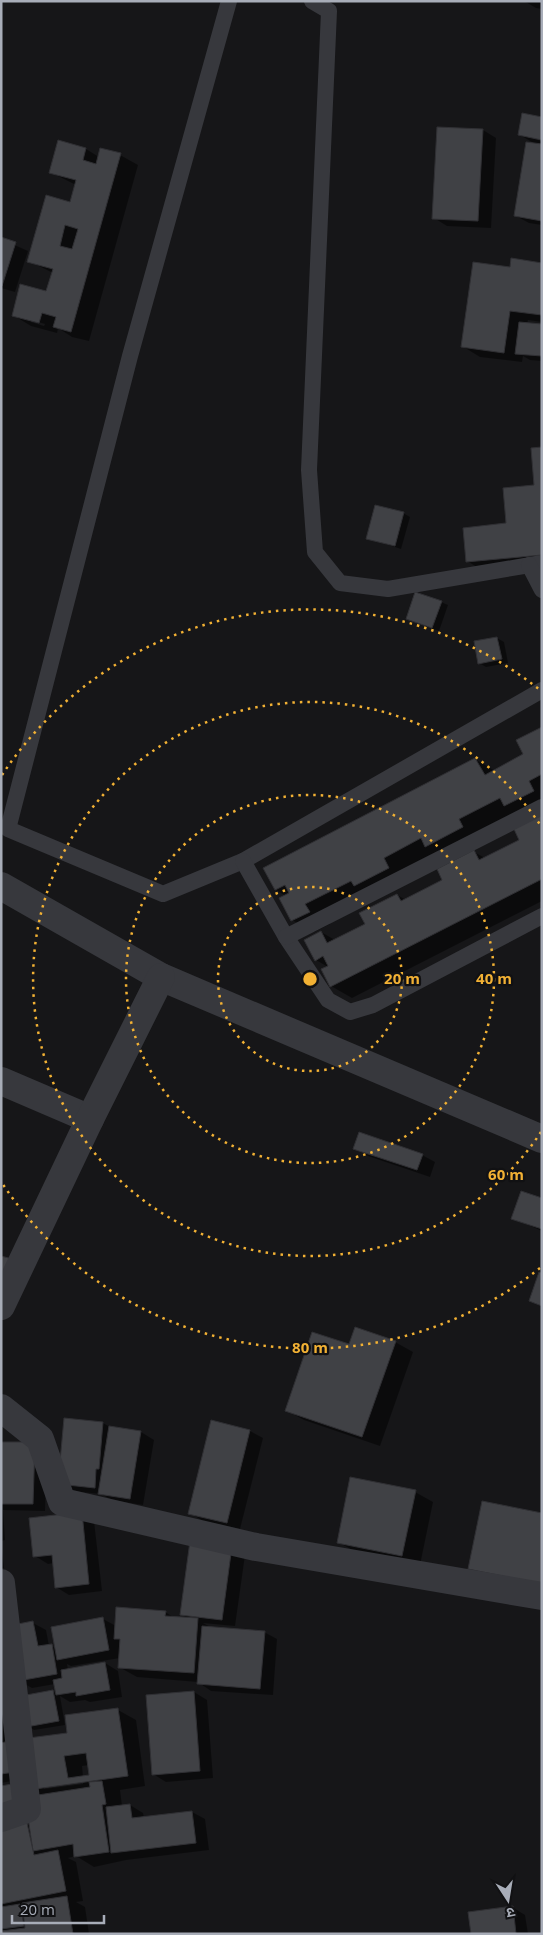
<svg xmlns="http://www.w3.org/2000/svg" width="543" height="1935" font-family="'Open Sans','Noto Sans Devanagari',sans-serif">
  <rect width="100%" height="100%" fill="#161618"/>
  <g fill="#0007" fill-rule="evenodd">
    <polygon points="524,1 542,1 542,9 536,8"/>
    <polygon points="483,130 496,138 491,228 447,226 434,218"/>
    <polygon points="520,135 542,141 542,225 529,223 516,216 537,145"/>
    <path d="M 86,149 L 99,157 L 120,155 L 138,165 L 89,341 L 72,337 L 58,328 L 57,333 L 31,326 L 13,315 L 47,293 L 53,273 L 29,261 L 71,203 L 76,185 L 50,172 ZM 31,320 L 45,324 L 44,326 L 31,322 Z"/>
    <polygon points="1,239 28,251 15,292 1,288"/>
    <polygon points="542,264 542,322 528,320 527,324 542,325 542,361 530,360 523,356 522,362 480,357 462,346 511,268"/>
    <polygon points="542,449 542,566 485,572 467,561 508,524 536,486"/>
    <polygon points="403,513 410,517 401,549 368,538"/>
    <polygon points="441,602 448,605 439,631 407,619"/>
    <polygon points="497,638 504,642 508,663 486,667 479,663"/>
    <polygon points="542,728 542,810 326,916 330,924 314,932 292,920 286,896 276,890 475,759 495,771 525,755"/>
    <polygon points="542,814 542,901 352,998 331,986 328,967 316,960 321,932 335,940 367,924 397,895 406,900 444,880 474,852 485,858 520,840"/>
    <polygon points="355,1148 422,1155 435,1162 430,1177 368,1156"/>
    <polygon points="542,1200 542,1231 513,1218"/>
    <polygon points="395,1342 413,1352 380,1446 304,1420 286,1410 350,1345"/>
    <polygon points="65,1420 103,1423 110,1427 141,1432 154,1440 143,1505 112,1500 101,1494 72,1491 59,1483"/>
    <polygon points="250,1431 263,1438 240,1529 203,1521 190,1513"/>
    <polygon points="1,1443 47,1451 45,1511 3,1510 5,1540 1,1541"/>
    <polygon points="415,1492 433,1502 420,1565 356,1552 338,1542"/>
    <polygon points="30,1519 94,1521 102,1591 69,1595 56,1587 54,1563 48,1564 35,1556"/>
    <polygon points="1,1542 4,1568 1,1568"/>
    <polygon points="191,1542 245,1555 235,1626 203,1623 212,1628 264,1632 277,1639 273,1695 211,1691 198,1682 137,1677 119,1667 120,1658 71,1666 67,1664 68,1670 105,1663 118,1671 122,1697 90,1702 85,1700 70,1702 60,1696 65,1725 34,1730 28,1726 53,1692 57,1694 55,1684 32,1688 19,1681 9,1627 33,1623 46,1630 49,1646 56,1648 103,1619 116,1626 165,1612 175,1618 189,1619 181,1614"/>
    <path d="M 1,1665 L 26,1740 L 68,1734 L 118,1710 L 136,1720 L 145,1786 L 120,1790 L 122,1806 L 130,1805 L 143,1813 L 144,1818 L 192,1812 L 205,1819 L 209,1850 L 126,1860 L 94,1867 L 76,1856 L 68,1858 L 76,1862 L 83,1901 L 76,1902 L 85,1907 L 89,1934 L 1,1934 L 1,1909 L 5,1908 L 1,1906 L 1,1788 L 30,1789 L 28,1778 L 1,1783 ZM 89,1765 L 91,1776 L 83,1777 L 82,1766 ZM 83,1781 L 83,1784 L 44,1789 L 44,1787 ZM 30,1821 L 31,1826 L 24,1823 Z"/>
    <polygon points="194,1692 207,1700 213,1778 166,1782 153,1774"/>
    <polygon points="512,1907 525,1915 528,1934 472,1934"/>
  </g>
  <g fill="#404145" stroke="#303034" fill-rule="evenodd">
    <polygon points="522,113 542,117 542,140 518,135"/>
    <polygon points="437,127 483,129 478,221 432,219"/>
    <path d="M 58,140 L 86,148 L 83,160 L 96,164 L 100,148 L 121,153 L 71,332 L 53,327 L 56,317 L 42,313 L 39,323 L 12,316 L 20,284 L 46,291 L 53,269 L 27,262 L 46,195 L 70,202 L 76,180 L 49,173 ZM 65,225 L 78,229 L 72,249 L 60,246 Z"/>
    <polygon points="526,142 542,144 542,221 514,216"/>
    <polygon points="1,237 16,242 2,286 1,286"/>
    <polygon points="511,258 542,263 542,315 510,311 504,353 461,347 473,262 510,267"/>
    <polygon points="519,322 542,324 542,356 515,354"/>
    <polygon points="542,447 542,555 466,562 463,528 506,523 503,488 534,485 531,448"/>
    <polygon points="375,505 404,512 395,546 366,539"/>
    <polygon points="415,592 442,601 432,628 406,619"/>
    <polygon points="497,637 502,659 478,664 474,641"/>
    <polygon points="542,727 542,774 529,781 534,791 504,806 500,798 459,819 463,827 425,847 421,838 384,858 389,868 354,886 351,881 305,904 310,912 291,921 279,898 289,893 285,885 275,890 263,868 475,758 485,775 523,754 516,740"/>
    <polygon points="542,813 542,879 330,987 321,969 328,966 323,956 315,961 304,940 321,931 327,943 365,924 359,913 397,894 401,901 442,880 437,869 474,850 479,860 519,840 513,827"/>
    <polygon points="359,1132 423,1154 417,1170 353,1149"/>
    <polygon points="521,1191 542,1198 542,1229 511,1219"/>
    <polygon points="1,1256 12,1259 1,1295"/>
    <polygon points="539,1272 542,1273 542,1306 529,1301"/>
    <polygon points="355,1327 396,1341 362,1437 285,1411 312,1332 349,1344"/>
    <polygon points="64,1418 103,1422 99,1469 96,1469 95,1488 58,1484"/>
    <polygon points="211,1420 250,1430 227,1523 188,1514"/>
    <polygon points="109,1426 141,1431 130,1499 98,1494"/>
    <polygon points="1,1442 35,1442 33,1504 1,1504"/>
    <polygon points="350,1477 416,1490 402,1556 337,1543"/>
    <polygon points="482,1501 542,1513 542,1584 468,1569"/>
    <polygon points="82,1512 89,1584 55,1588 52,1555 33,1557 29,1518"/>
    <polygon points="190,1541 232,1546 222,1620 180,1615"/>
    <polygon points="116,1607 166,1611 165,1616 198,1618 194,1673 118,1668 120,1639 114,1639"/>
    <polygon points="103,1617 109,1650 57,1660 51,1627"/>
    <polygon points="33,1621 38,1646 52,1644 57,1674 18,1681 8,1626"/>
    <polygon points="202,1626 265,1631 260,1689 197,1684"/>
    <polygon points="105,1662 110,1690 76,1696 76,1692 56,1695 53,1680 62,1678 61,1670"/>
    <polygon points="53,1690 59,1721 26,1727 21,1696"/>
    <polygon points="194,1691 200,1771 152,1775 146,1695"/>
    <path d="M 118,1708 L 128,1776 L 28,1790 L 21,1739 L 67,1733 L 65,1715 ZM 86,1753 L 89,1775 L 68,1778 L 64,1756 Z"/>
    <polygon points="9,1741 15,1772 1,1774 1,1743"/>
    <polygon points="102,1781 106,1804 102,1805 109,1852 74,1857 73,1844 33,1851 25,1797 90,1787 89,1782"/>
    <polygon points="17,1783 23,1813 1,1818 1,1786"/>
    <polygon points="130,1804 132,1818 192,1811 196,1843 111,1853 106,1807"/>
    <polygon points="27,1823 34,1855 58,1850 66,1891 1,1904 1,1828"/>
    <polygon points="67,1896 73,1934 1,1934 1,1931 25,1928 22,1903"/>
    <polygon points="20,1904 24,1926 1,1929 1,1907"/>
    <polygon points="513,1906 516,1934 471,1934 468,1912"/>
  </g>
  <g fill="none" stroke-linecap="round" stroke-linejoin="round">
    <g stroke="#37383d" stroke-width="16">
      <polyline points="229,1 130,356 8,829 163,894 243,861 542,690"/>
      <polyline points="312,1 329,11 309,470 315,552 340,583 388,589 542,563"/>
      <polyline points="529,565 542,590"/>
      <polyline points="243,861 286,937 328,1000 350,1012 373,1005 542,916"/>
      <polyline points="286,937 542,807"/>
    </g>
    <g stroke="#37383d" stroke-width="28">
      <polyline points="1,886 161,977 542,1139"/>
      <polyline points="1,1081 90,1119"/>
      <polyline points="1,1306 90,1119 161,977"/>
      <polyline points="1,1408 40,1439 62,1502 256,1547 542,1596"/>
      <polyline points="1,1583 27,1809 1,1818"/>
    </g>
  </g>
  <g fill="none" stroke="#f2b134" stroke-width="2.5" stroke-dasharray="2.5 5">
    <circle cx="310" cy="979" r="92"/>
    <circle cx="310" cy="979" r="184"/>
    <path d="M541 1132A277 277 0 1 1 541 826"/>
    <path d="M540 1268A369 369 0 0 1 2 1183M2 775A369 369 0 0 1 540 690"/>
  </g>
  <circle cx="310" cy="979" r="8" fill="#f2b134" stroke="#111113" stroke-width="2.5"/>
  <g font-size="15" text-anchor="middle" font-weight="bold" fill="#f2b134" stroke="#111113" stroke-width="4.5" stroke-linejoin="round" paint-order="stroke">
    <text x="402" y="984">20 m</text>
    <text x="494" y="984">40 m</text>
    <text x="506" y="1180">60 m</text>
    <text x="310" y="1353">80 m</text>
  </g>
  <rect width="543" height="1935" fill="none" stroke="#a8adb8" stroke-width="5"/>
  <g transform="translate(508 1900) rotate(168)" stroke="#111113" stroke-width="4" paint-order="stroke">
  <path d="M0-4L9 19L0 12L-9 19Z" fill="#a8adb8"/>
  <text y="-8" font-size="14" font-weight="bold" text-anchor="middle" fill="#a8adb8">उ</text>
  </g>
  <path d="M12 1915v8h92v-8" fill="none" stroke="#a8adb8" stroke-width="2.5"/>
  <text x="20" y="1915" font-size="15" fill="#a8adb8" stroke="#111113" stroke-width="4" paint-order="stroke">20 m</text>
</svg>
